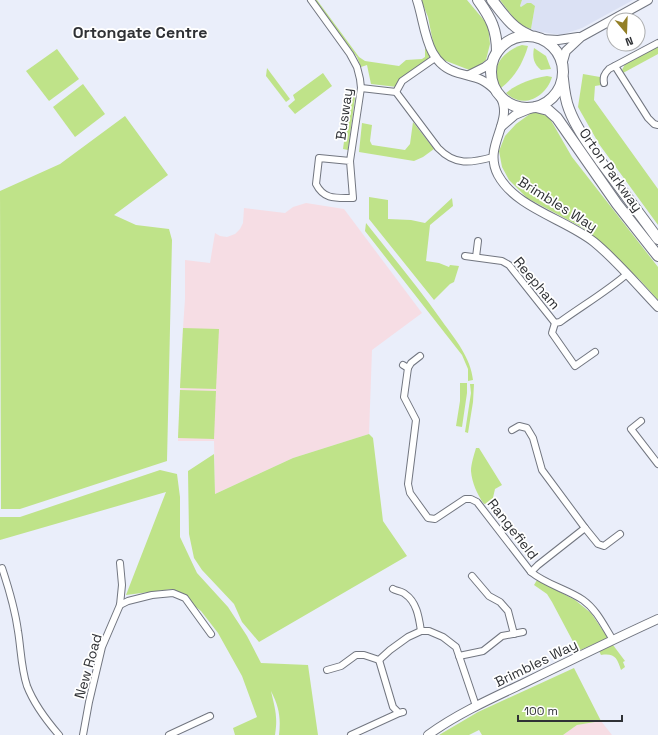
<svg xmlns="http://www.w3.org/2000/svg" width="658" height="735" font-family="'Space Grotesk',sans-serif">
  <rect width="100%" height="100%" fill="#eaeefa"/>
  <polygon fill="#dbe1f4" points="522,0 633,0 582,28 561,35 535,31 531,29 535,6 521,7 520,6"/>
  <g fill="#f6dde4">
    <polygon points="306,203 344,209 422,313 372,350 369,434 293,458 215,494 214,441 178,441 183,328 185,299 185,260 210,263 215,233 220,236 227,237 235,234 240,229 243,223 244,208 285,213 293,207"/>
    <polygon points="601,721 612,735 563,735 577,725"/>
  </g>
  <g fill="#bfe389">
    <polygon points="314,0 317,0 359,57 365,61 399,66 406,60 422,59 425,57 425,48 430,55 427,61 397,87 371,84 367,65 361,67 357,57"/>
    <polygon points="421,0 467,0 488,25 490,44 486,60 472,71 441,59 434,47 428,17"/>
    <polygon points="500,0 522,0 520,6 521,7 527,3 531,3 535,6 531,29 519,25"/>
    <path d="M 522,45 L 528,46 C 523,63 515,77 501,88 C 488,68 503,51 522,45 Z"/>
    <polygon points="658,46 658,54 623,73 622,70 625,64"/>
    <path d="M 534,48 L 546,56 L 551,69 L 541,70 C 534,64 532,58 534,48 Z"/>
    <polygon points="57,49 79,79 49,101 26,71"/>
    <polygon points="267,68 290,99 286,102 266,76"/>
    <polygon points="323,73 332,86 295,114 288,106 295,100 293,95"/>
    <polygon points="583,74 600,77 601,85 595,86 594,100 658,189 658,225 599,144 578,107"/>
    <path d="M 547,76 L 552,77 C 546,97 523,110 506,93 C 518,83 531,79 547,76 Z"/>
    <polygon points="83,84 105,114 75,137 53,107"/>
    <polygon points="351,88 356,90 348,150 343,149"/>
    <polygon points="534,111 549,117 572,157 658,267 658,300 639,279 583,228 527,198 509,180 502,167 499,151 505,136 516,124"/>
    <polygon points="125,116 168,175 114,215 136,225 169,229 172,240 167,461 20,509 1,509 0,191 60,164"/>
    <polygon points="413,122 434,149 423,157 414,161 359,152 362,123 372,125 370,141 372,145 405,150 410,144"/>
    <polygon points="369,197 388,200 388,219 411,220 425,223 452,198 453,206 430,225 426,261 439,263 449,267 450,265 459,266 454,282 450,284 434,300 369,219"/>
    <path d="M 366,223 C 392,256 418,287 442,321 C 455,339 471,358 473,380 L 468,381 L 468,369 L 462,355 L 365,231 Z"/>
    <polygon points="183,328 219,329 216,389 180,388"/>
    <polygon points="460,383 467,383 467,393 462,427 456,426 460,401"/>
    <polygon points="470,384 474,384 473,402 468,433 465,432 471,393"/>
    <polygon points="180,390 216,391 214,439 178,438"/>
    <polygon points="369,434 373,438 383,521 407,556 259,642 242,622 234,604 202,570 194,558 189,534 188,471 214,454 215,494 293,458"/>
    <path d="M 476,448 L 479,448 L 502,485 L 495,489 L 492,502 L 484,504 C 477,494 472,483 471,471 C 471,464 474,455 476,448 Z"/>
    <path d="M 160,470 L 177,474 L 180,497 L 180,537 L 197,573 L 228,607 L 247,636 L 261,663 L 308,665 L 318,735 L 279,735 C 281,717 279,707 271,691 C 275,709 278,716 275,735 L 235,735 L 233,728 L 257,717 L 242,676 L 218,633 L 201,611 L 173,589 L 126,595 L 166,492 L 0,540 L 0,517 L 20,517 Z"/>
    <polygon points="537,580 575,600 591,613 608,638 578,651 552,602 547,594 534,585"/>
    <path d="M 613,645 L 625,661 L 623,662 L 625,667 L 621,670 C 617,658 615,653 601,655 L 599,651 Z"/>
    <polygon points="574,668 601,721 577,725 563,735 482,735 479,730 469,735 439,735 478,712"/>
  </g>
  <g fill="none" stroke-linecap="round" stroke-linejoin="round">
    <defs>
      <g id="minor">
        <path d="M 311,0 L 350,54 L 357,67 L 360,79 L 361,88 L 350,161 L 353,198 C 336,198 324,200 316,184 L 319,158 L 350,161"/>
        <polyline points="615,66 648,118 654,124 658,125"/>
        <path d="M 604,83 C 603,77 604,74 609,69 L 658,43"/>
        <path d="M 361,88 L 396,92 L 438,148 C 455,166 471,163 493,157"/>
        <polyline points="396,92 402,81 435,58"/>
        <polyline points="465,256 502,261 509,265 555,323"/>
        <polyline points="476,257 478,241"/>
        <path d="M 595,352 L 575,366 L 552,333 L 555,323 L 560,322 C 582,306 606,292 627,274"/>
        <polyline points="403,365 408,368 411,363 420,356"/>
        <path d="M 408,368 L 404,397 L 416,420 L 408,484 L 410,493 L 428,518 L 435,519 L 465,499 L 471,499 L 477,502 L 531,572 C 547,585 567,589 583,600 C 597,610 604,626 613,640"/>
        <polyline points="641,421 631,429 658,464"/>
        <polyline points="512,430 519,426 527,428 533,438 542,470 585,528 598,544 604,546 620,534"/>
        <path d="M 2,568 C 9,589 15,609 18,631 C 21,649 21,668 27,686 C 34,704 46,720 59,735"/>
        <polyline points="531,572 538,565 585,528"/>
        <polyline points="472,576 489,596 500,602 508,611 514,634"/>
        <path d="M 393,589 C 396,591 402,591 405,594 C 417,602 419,618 421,631"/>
        <polyline points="120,605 128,601 152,595 173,593 185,598 211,634"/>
        <polyline points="459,656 483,651 502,636 523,632"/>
        <polyline points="379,660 393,707 399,713 403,712"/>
        <polyline points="327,670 341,666 356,655 364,655 379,660 390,650 408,637 421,631 429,631 443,637 456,647 476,706"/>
        <polyline points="83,735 89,702 102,647 120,605 122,585 120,563"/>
        <polyline points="169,735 210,716"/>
        <polyline points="351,735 399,713"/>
      </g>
      <g id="tertiary">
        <path d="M 417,0 C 426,27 425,64 458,73 C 476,78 482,77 496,91"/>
        <polyline points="541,39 558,40 578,37"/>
        <polyline points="562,65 566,51 581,37 648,0"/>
        <polyline points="469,75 485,67 493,61"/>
        <path d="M 500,96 C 515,122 482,145 498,175 C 516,208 565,219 594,242 C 616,260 638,286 658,307"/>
        <polyline points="501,127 515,115 532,108"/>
        <path d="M 428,735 C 457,714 490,699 522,684 C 567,662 612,640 658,619"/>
      </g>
      <g id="primary">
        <path d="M 478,0 C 491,18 497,30 497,52"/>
        <path d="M 492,0 C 503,14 512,28 529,35"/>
        <circle cx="527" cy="72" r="36"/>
        <path d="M 563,79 C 564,89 565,99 569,109 C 576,128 589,145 601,162 C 620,188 639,213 658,239"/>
        <polyline points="536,107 548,110 557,118 617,204 658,256"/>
      </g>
    </defs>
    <use href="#minor" stroke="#727680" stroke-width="8"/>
    <use href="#tertiary" stroke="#727680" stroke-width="10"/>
    <use href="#primary" stroke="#727680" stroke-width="12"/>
    <use href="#minor" stroke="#fff" stroke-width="6"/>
    <use href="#tertiary" stroke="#fff" stroke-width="8"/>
    <use href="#primary" stroke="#fff" stroke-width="10"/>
  </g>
  <g text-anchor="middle" stroke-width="3.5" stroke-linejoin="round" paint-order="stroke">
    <g font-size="14" fill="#2f3135" stroke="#fff">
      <text transform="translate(344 114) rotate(-82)" y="5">Busway</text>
      <text transform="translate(611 170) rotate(55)" y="5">Orton Parkway</text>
      <text transform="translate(558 204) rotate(32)" y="5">Brimbles Way</text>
      <text transform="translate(537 283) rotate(50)" y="5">Reepham</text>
      <text transform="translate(513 529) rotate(52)" y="5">Rangefield</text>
      <text transform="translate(536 663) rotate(-26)" y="5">Brimbles Way</text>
      <text transform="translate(88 666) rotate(-74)" y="5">New Road</text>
    </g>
    <g font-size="16" font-weight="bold" fill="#2f3135" stroke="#fff">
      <text x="140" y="38">Ortongate Centre</text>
    </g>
  </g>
  <g transform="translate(626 32) rotate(161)"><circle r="19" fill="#ffffff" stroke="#acadae"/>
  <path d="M0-3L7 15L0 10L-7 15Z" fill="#937f26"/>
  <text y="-6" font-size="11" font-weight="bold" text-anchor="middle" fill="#2f3135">N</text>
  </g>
  <path d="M518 715v6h104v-6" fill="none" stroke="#2f3135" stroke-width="2"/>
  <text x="524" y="715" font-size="12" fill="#2f3135" stroke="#ffffff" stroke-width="3" paint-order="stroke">100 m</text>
</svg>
